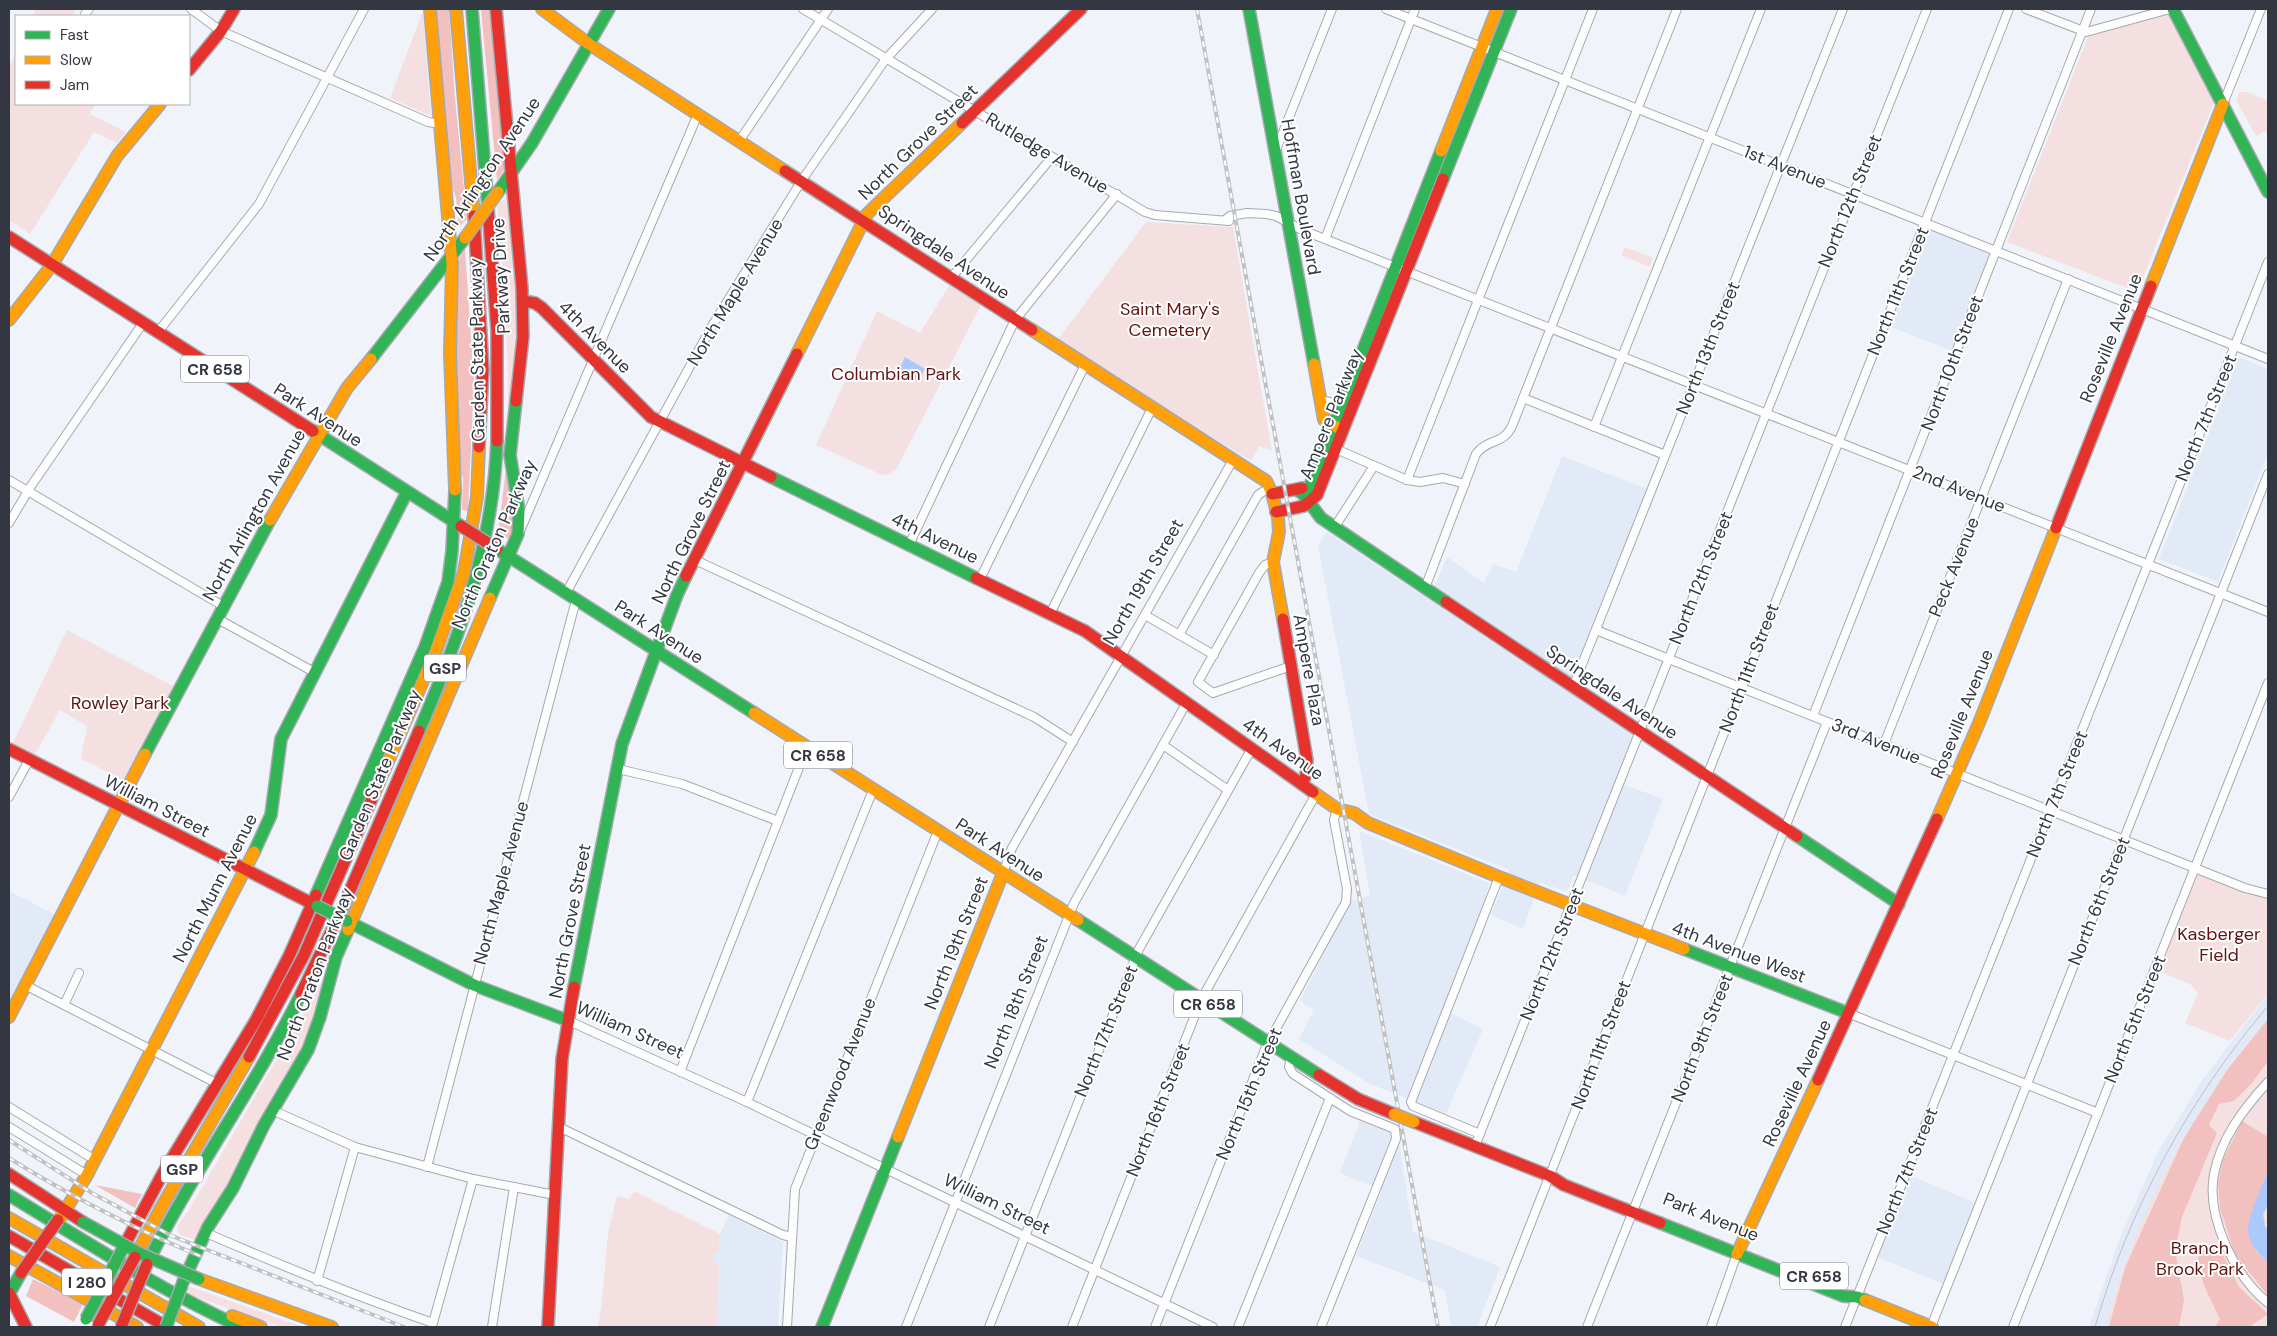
<svg xmlns="http://www.w3.org/2000/svg" width="2277" height="1336" font-family="'DM Sans',sans-serif">
  <rect width="100%" height="100%" fill="#f0f4fa"/>
  <g fill="#e2eaf7">
    <polygon points="1926,223 1995,251 1955,352 1886,325"/>
    <polygon points="2239,357 2268,369 2268,453 2218,582 2159,559"/>
    <polygon points="1562,456 1650,490 1572,683 1434,588 1447,557 1484,583 1493,564 1516,572"/>
    <polygon points="1327,532 1635,737 1617,782 1663,799 1625,896 1574,875 1567,892 1540,882 1523,929 1491,915 1509,870 1369,814 1318,545"/>
    <polygon points="1359,831 1489,883 1482,913 1449,1012 1483,1029 1446,1114 1370,1084 1299,1039 1314,1010 1300,1001 1351,900 1370,896"/>
    <polygon points="9,891 56,915 9,1003"/>
    <polygon points="2268,994 2268,1019 2227,1070 2184,1138 2143,1221 2123,1269 2106,1327 2089,1327 2120,1238 2158,1152 2203,1079"/>
    <polygon points="1360,1121 1398,1136 1413,1232 1500,1267 1477,1327 1451,1327 1445,1290 1356,1256 1382,1190 1340,1173"/>
    <polygon points="1907,1174 1978,1204 1946,1285 1875,1256"/>
    <polygon points="729,1215 783,1242 778,1327 717,1327 719,1265 714,1261 713,1254 719,1249 720,1234"/>
  </g>
  <g fill="#f4e0e0">
    <polygon points="34,9 76,9 73,14 76,16 35,16"/>
    <polygon points="423,11 431,116 390,98"/>
    <polygon points="2172,12 2215,100 2137,292 2007,242 2089,34"/>
    <polygon points="16,54 16,104 95,104 90,114 126,132 117,143 94,132 30,234 9,220 9,66"/>
    <polygon points="2239,92 2247,92 2268,101 2268,132 2265,131 2256,136 2236,100"/>
    <path d="M 506,199 L 517,288 L 518,347 L 508,423 C 509,349 504,277 497,203 Z"/>
    <polygon points="1146,222 1233,227 1272,451 1259,446 1251,461 1056,342"/>
    <polygon points="1625,247 1653,258 1650,267 1621,255"/>
    <polygon points="949,286 981,305 896,470 886,475 880,474 816,445 877,311 920,333"/>
    <polygon points="67,630 173,686 124,780 81,759 87,726 60,710 34,756 12,745"/>
    <polygon points="2198,871 2268,895 2268,993 2230,1041 2185,1023 2198,993 2190,984 2156,970"/>
    <polygon points="322,981 316,1013 298,1061 273,1098 227,1191 196,1240 180,1235 177,1226 189,1210"/>
    <path d="M 2268,1019 L 2268,1327 L 2106,1327 C 2134,1216 2194,1106 2268,1019 Z"/>
    <polygon points="634,1191 720,1234 719,1250 713,1254 714,1261 719,1265 717,1327 598,1327 602,1301 608,1233 617,1196 629,1199"/>
    <polygon points="188,1286 303,1327 281,1327 188,1294"/>
  </g>
  <g fill="#f2c1bf">
    <polygon points="435,9 449,9 455,98 467,219 459,227 456,198 452,187"/>
    <polygon points="481,9 488,9 493,17 508,164 497,180"/>
    <polygon points="465,249 474,382 468,511 462,510 463,478 459,469 454,337 459,259"/>
    <polygon points="506,469 517,528 510,540 498,533"/>
    <polygon points="2268,1019 2268,1061 2252,1083 2234,1101 2219,1104 2209,1125 2217,1133 2182,1217 2175,1250 2184,1300 2179,1327 2109,1327 2125,1268 2184,1138 2227,1070"/>
    <polygon points="2242,1121 2268,1137 2268,1171 2257,1199 2256,1251 2268,1263 2268,1296 2235,1254 2220,1208 2218,1183 2223,1160"/>
    <polygon points="95,1185 142,1194 135,1208"/>
    <path d="M 2200,1249 L 2222,1253 L 2239,1287 L 2268,1314 L 2249,1327 L 2215,1327 L 2220,1319 C 2211,1299 2193,1271 2200,1249 Z"/>
    <polygon points="33,1279 83,1304 74,1322 26,1296"/>
  </g>
  <g fill="#abc9fc">
    <polygon points="905,357 925,369 918,382 898,372"/>
    <path d="M 2268,1171 L 2268,1206 L 2263,1214 L 2265,1226 L 2268,1230 L 2268,1263 C 2259,1254 2249,1244 2248,1231 C 2247,1218 2263,1184 2268,1171 Z"/>
  </g>
  <g fill="none" stroke-linecap="round" stroke-linejoin="round">
    <defs>
      <g id="street">
        <polyline points="191,9 221,31 428,122 441,124"/>
        <polyline points="803,9 1145,212 1155,215 1229,221"/>
        <polyline points="1386,9 2268,359"/>
        <polyline points="2026,9 2086,32 2170,9"/>
        <polyline points="85,14 89,9"/>
        <polyline points="2223,104 2261,9"/>
        <polyline points="740,140 828,9"/>
        <polyline points="1276,150 1332,9"/>
        <polyline points="1225,220 1230,216 1247,213 1267,214 1276,216 1302,230 2268,612"/>
        <polyline points="1325,239 1415,9"/>
        <polyline points="951,278 1052,157"/>
        <polyline points="158,332 259,204 364,9"/>
        <polyline points="1523,398 1665,455"/>
        <polyline points="1325,401 1334,403 1342,400"/>
        <polyline points="1594,427 1761,9"/>
        <polyline points="1336,449 1407,480 1420,482 1443,478 1465,484"/>
        <polyline points="9,480 223,606"/>
        <polyline points="1407,480 1593,9"/>
        <polyline points="9,523 31,486 143,323"/>
        <polyline points="1334,528 1374,466"/>
        <polyline points="520,531 698,114"/>
        <polyline points="909,545 1015,320 1117,194"/>
        <polyline points="695,560 1034,717 1073,742"/>
        <polyline points="1273,562 1265,565 1259,573 1198,682 1213,693 1291,666"/>
        <polyline points="980,579 1085,365"/>
        <path d="M 1425,588 L 1476,454 C 1488,438 1503,445 1512,426 L 1677,9"/>
        <polyline points="566,593 712,326 802,180 885,60 932,9"/>
        <polyline points="1050,614 1152,408"/>
        <polyline points="1145,615 1214,655"/>
        <polyline points="216,618 314,672"/>
        <polyline points="1596,630 2245,888 2268,894"/>
        <polyline points="1179,635 1258,495 1270,487"/>
        <polyline points="1573,687 1843,9"/>
        <polyline points="1813,716 2091,9"/>
        <polyline points="1884,744 2068,279"/>
        <polyline points="1163,745 1228,790"/>
        <polyline points="618,769 682,784 778,821"/>
        <polyline points="9,797 29,760"/>
        <polyline points="1003,873 1012,848 1233,460"/>
        <polyline points="25,985 218,1084"/>
        <polyline points="64,1005 79,973"/>
        <polyline points="1848,1013 2098,1113"/>
        <polyline points="569,1021 747,1102 1213,1327"/>
        <polyline points="1291,1057 1289,1067 1293,1074 1350,1111 1395,1129 1396,1139 1321,1327"/>
        <polyline points="680,1072 807,747"/>
        <path d="M 2268,1082 C 2244,1108 2221,1138 2214,1174 C 2206,1218 2235,1276 2268,1303"/>
        <polyline points="747,1102 873,790"/>
        <polyline points="9,1107 95,1160"/>
        <polyline points="272,1110 355,1147 473,1179 555,1195"/>
        <polyline points="9,1127 87,1175"/>
        <polyline points="559,1127 783,1235 792,1237"/>
        <polyline points="1480,1134 1413,1106 1411,1102 1499,877"/>
        <polyline points="1475,1146 1927,9"/>
        <polyline points="427,1167 576,600"/>
        <path d="M 204,1232 C 280,1265 355,1296 433,1323"/>
        <polyline points="317,1281 355,1147"/>
        <polyline points="433,1323 473,1179"/>
        <polyline points="492,1327 514,1187"/>
        <polyline points="787,1327 795,1189 938,831"/>
        <polyline points="906,1327 1074,903 1187,702"/>
        <polyline points="989,1327 1139,949 1252,748"/>
        <polyline points="1072,1327 1201,1000 1316,794"/>
        <polyline points="1155,1327 1266,1047 1346,902 1347,889 1334,820 1337,809"/>
        <polyline points="1238,1327 1330,1098"/>
        <polyline points="1490,1327 2009,9"/>
        <polyline points="1587,1327 1827,722"/>
        <polyline points="1711,1327 1737,1254"/>
        <polyline points="1845,1327 2268,262"/>
        <polyline points="1931,1327 2268,474"/>
        <polyline points="2013,1327 2268,683"/>
      </g>
      <g id="fast">
        <polyline points="472,9 488,208"/>
        <polyline points="1249,9 1314,364"/>
        <polyline points="2173,9 2268,192"/>
        <polyline points="1443,179 1511,9"/>
        <polyline points="498,192 532,143 609,9"/>
        <polyline points="371,359 465,238"/>
        <polyline points="313,431 461,526"/>
        <polyline points="771,477 976,578"/>
        <polyline points="1297,490 1303,494 1321,518 1446,602"/>
        <polyline points="1309,504 1311,483 1441,151"/>
        <polyline points="497,549 754,713"/>
        <polyline points="490,598 518,534 519,511 510,455 516,401"/>
        <path d="M 419,731 C 460,636 493,546 497,441"/>
        <polyline points="145,754 270,520"/>
        <polyline points="1797,836 1899,904"/>
        <polyline points="254,852 271,815 281,739 407,492"/>
        <polyline points="316,895 425,647 448,582 452,551 455,490"/>
        <polyline points="1078,920 1319,1075"/>
        <polyline points="347,921 474,985 569,1021"/>
        <polyline points="1684,949 1848,1013"/>
        <polyline points="574,987 622,744 677,595 686,576"/>
        <path d="M 9,1195 C 85,1241 160,1290 241,1327"/>
        <polyline points="1660,1223 1843,1296 1857,1297 1865,1300"/>
        <path d="M 147,1264 C 193,1171 255,1087 301,994"/>
        <polyline points="183,1282 208,1227 233,1188 264,1125 308,1050 320,1017 336,957 348,930"/>
        <polyline points="9,1294 21,1273"/>
        <polyline points="822,1327 898,1137"/>
      </g>
      <g id="slow">
        <polyline points="430,9 452,263 450,354 455,490"/>
        <polyline points="456,9 474,216"/>
        <polyline points="542,9 589,44 785,171"/>
        <polyline points="1441,151 1497,9"/>
        <polyline points="2151,286 2223,104"/>
        <polyline points="9,320 52,265 117,156 160,104"/>
        <polyline points="1032,330 1266,481 1272,493 1278,517 1279,532 1273,562 1283,619"/>
        <polyline points="797,354 867,214 962,123"/>
        <polyline points="1314,364 1324,420 1340,429"/>
        <polyline points="270,520 347,388 371,359"/>
        <polyline points="754,713 1078,920"/>
        <polyline points="1313,792 1337,809 1354,813 1368,823 1499,877 1684,949"/>
        <polyline points="374,794 436,651 464,572 477,497 479,447"/>
        <polyline points="1937,819 1979,723 2056,528"/>
        <polyline points="348,930 490,598"/>
        <polyline points="9,1017 145,754"/>
        <polyline points="898,1137 1003,873"/>
        <polyline points="61,1217 87,1175 254,852"/>
        <polyline points="9,1218 199,1327"/>
        <polyline points="1737,1254 1818,1080"/>
        <polyline points="9,1256 137,1327"/>
        <polyline points="135,1257 162,1206 249,1057"/>
        <polyline points="199,1279 332,1327"/>
        <polyline points="1865,1300 1932,1327"/>
        <polyline points="232,1316 261,1327"/>
      </g>
      <g id="jam">
        <polyline points="496,9 522,288 523,337 516,401"/>
        <polyline points="189,70 221,31 234,9"/>
        <polyline points="962,123 1081,9"/>
        <polyline points="785,171 1032,330"/>
        <polyline points="488,208 497,331 497,441"/>
        <polyline points="474,216 483,369 479,447"/>
        <polyline points="9,237 313,431"/>
        <polyline points="523,301 535,303 542,308 651,417 771,477"/>
        <polyline points="1272,494 1302,488"/>
        <polyline points="1276,512 1304,506 1317,495 1443,179"/>
        <polyline points="2056,528 2151,286"/>
        <polyline points="686,576 797,354"/>
        <polyline points="976,578 1085,631 1313,792"/>
        <polyline points="1446,602 1797,836"/>
        <polyline points="1283,619 1307,760 1306,775 1302,784"/>
        <polyline points="9,749 317,906"/>
        <polyline points="301,994 342,909 419,731"/>
        <polyline points="249,1057 304,955 374,794"/>
        <polyline points="1319,1075 1358,1099 1394,1114"/>
        <polyline points="1818,1080 1937,819"/>
        <polyline points="1414,1122 1550,1176 1564,1185 1660,1223"/>
        <polyline points="9,1174 83,1222"/>
        <polyline points="9,1236 167,1327"/>
        <polyline points="122,1250 163,1173 256,1020 289,956 316,895"/>
        <polyline points="9,1293 26,1327"/>
        <polyline points="548,1327 562,1059 574,987"/>
      </g>
    </defs>
    <use href="#street" stroke="#a5a9b0" stroke-width="10"/>
    <use href="#fast" stroke="#a5a9b0" stroke-width="14"/>
    <use href="#slow" stroke="#a5a9b0" stroke-width="14"/>
    <use href="#jam" stroke="#a5a9b0" stroke-width="14"/>
    <use href="#street" stroke="#fdfdfe" stroke-width="8"/>
    <use href="#fast" stroke="#30b455" stroke-width="11"/>
    <use href="#slow" stroke="#ff9f0a" stroke-width="11"/>
    <use href="#jam" stroke="#e5322d" stroke-width="11"/>
    <path stroke="#c0c1c3" stroke-width="1" d="M 2095,1327 C 2129,1209 2189,1099 2268,1006"/>
    <defs>
      <g id="rail">
        <polyline points="1197,9 1438,1327"/>
        <polyline points="9,1140 92,1193 172,1236 404,1327"/>
        <path d="M 9,1158 C 70,1196 133,1228 200,1256"/>
      </g>
    </defs>
    <use href="#rail" stroke="#c0c1c3" stroke-width="4"/>
    <use href="#rail" stroke="#fff" stroke-width="2" stroke-dasharray="5.5" stroke-linecap="butt"/>
    <defs>
      <g id="fast-bridge">
        <polyline points="317,906 347,921"/>
        <polyline points="83,1222 139,1253 199,1279"/>
        <polyline points="86,1319 122,1250"/>
        <polyline points="166,1327 182,1285"/>
      </g>
      <g id="slow-bridge">
        <polyline points="465,238 498,192"/>
        <polyline points="1394,1114 1414,1122"/>
      </g>
      <g id="jam-bridge">
        <polyline points="461,526 497,549"/>
        <polyline points="21,1273 58,1220"/>
        <polyline points="98,1325 135,1257"/>
        <polyline points="121,1327 147,1264"/>
      </g>
    </defs>
    <use href="#fast-bridge" stroke="#a5a9b0" stroke-width="14" stroke-linecap="butt"/>
    <use href="#slow-bridge" stroke="#a5a9b0" stroke-width="14" stroke-linecap="butt"/>
    <use href="#jam-bridge" stroke="#a5a9b0" stroke-width="14" stroke-linecap="butt"/>
    <use href="#fast-bridge" stroke="#30b455" stroke-width="11"/>
    <use href="#slow-bridge" stroke="#ff9f0a" stroke-width="11"/>
    <use href="#jam-bridge" stroke="#e5322d" stroke-width="11"/>
  </g>
  <g text-anchor="middle" stroke-width="4" stroke-linejoin="round" paint-order="stroke">
    <g fill="#fff" stroke="#70737a" stroke-width="1">
      <rect x="181" y="355.5" width="68" height="27" rx="4"/>
      <rect x="424" y="654.5" width="42" height="27" rx="4"/>
      <rect x="784" y="741.5" width="68" height="27" rx="4"/>
      <rect x="1174" y="990.5" width="68" height="27" rx="4"/>
      <rect x="161" y="1155.5" width="42" height="27" rx="4"/>
      <rect x="1780" y="1262.5" width="68" height="27" rx="4"/>
      <rect x="62" y="1268.5" width="50" height="27" rx="4"/>
    </g>
    <g font-size="16" font-weight="bold" fill="#323741">
      <text x="215" y="375">CR 658</text>
      <text x="445" y="674">GSP</text>
      <text x="818" y="761">CR 658</text>
      <text x="1208" y="1010">CR 658</text>
      <text x="182" y="1175">GSP</text>
      <text x="1814" y="1282">CR 658</text>
      <text x="87" y="1288">I 280</text>
    </g>
    <g font-size="18" fill="#323741" stroke="#fff">
      <text transform="translate(918 142) rotate(-44)" y="6">North Grove Street</text>
      <text transform="translate(1047 153) rotate(31)" y="6">Rutledge Avenue</text>
      <text transform="translate(1785 167) rotate(22)" y="6">1st Avenue</text>
      <text transform="translate(482 179) rotate(-56)" y="6">North Arlington Avenue</text>
      <text transform="translate(1301 197) rotate(80)" y="6">Hoffman Boulevard</text>
      <text transform="translate(1850 201) rotate(-68)" y="6">North 12th Street</text>
      <text transform="translate(944 252) rotate(34)" y="6">Springdale Avenue</text>
      <text transform="translate(501 276) rotate(-93)" y="6">Parkway Drive</text>
      <text transform="translate(1898 291) rotate(-68)" y="6">North 11th Street</text>
      <text transform="translate(735 292) rotate(-59)" y="6">North Maple Avenue</text>
      <text transform="translate(595 337) rotate(45)" y="6">4th Avenue</text>
      <text transform="translate(2111 338) rotate(-68)" y="6">Roseville Avenue</text>
      <text transform="translate(1708 348) rotate(-68)" y="6">North 13th Street</text>
      <text transform="translate(477 350) rotate(-91)" y="6">Garden State Parkway</text>
      <text transform="translate(1952 363) rotate(-69)" y="6">North 10th Street</text>
      <text transform="translate(1331 414) rotate(-68)" y="6">Ampere Parkway</text>
      <text transform="translate(318 415) rotate(33)" y="6">Park Avenue</text>
      <text transform="translate(2206 418) rotate(-68)" y="6">North 7th Street</text>
      <text transform="translate(1959 489) rotate(22)" y="6">2nd Avenue</text>
      <text transform="translate(254 515) rotate(-61)" y="6">North Arlington Avenue</text>
      <text transform="translate(691 532) rotate(-64)" y="6">North Grove Street</text>
      <text transform="translate(935 538) rotate(26)" y="6">4th Avenue</text>
      <text transform="translate(494 544) rotate(-66)" y="6">North Oraton Parkway</text>
      <text transform="translate(1954 567) rotate(-68)" y="6">Peck Avenue</text>
      <text transform="translate(1701 578) rotate(-68)" y="6">North 12th Street</text>
      <text transform="translate(1143 582) rotate(-60)" y="6">North 19th Street</text>
      <text transform="translate(659 632) rotate(33)" y="6">Park Avenue</text>
      <text transform="translate(1749 668) rotate(-69)" y="6">North 11th Street</text>
      <text transform="translate(1309 670) rotate(80)" y="6">Ampere Plaza</text>
      <text transform="translate(1612 692) rotate(34)" y="6">Springdale Avenue</text>
      <text transform="translate(1962 714) rotate(-68)" y="6">Roseville Avenue</text>
      <text transform="translate(1876 741) rotate(22)" y="6">3rd Avenue</text>
      <text transform="translate(1283 749) rotate(35)" y="6">4th Avenue</text>
      <text transform="translate(380 775) rotate(-67)" y="6">Garden State Parkway</text>
      <text transform="translate(2057 794) rotate(-68)" y="6">North 7th Street</text>
      <text transform="translate(157 806) rotate(27)" y="6">William Street</text>
      <text transform="translate(1000 850) rotate(33)" y="6">Park Avenue</text>
      <text transform="translate(501 883) rotate(-75)" y="6">North Maple Avenue</text>
      <text transform="translate(215 888) rotate(-63)" y="6">North Munn Avenue</text>
      <text transform="translate(2099 901) rotate(-68)" y="6">North 6th Street</text>
      <text transform="translate(570 921) rotate(-79)" y="6">North Grove Street</text>
      <text transform="translate(956 943) rotate(-68)" y="6">North 19th Street</text>
      <text transform="translate(1739 952) rotate(21)" y="6">4th Avenue West</text>
      <text transform="translate(1552 954) rotate(-68)" y="6">North 12th Street</text>
      <text transform="translate(315 974) rotate(-69)" y="6">North Oraton Parkway</text>
      <text transform="translate(1016 1002) rotate(-68)" y="6">North 18th Street</text>
      <text transform="translate(2135 1019) rotate(-68)" y="6">North 5th Street</text>
      <text transform="translate(630 1030) rotate(24)" y="6">William Street</text>
      <text transform="translate(1106 1031) rotate(-68)" y="6">North 17th Street</text>
      <text transform="translate(1702 1038) rotate(-68)" y="6">North 9th Street</text>
      <text transform="translate(1601 1045) rotate(-69)" y="6">North 11th Street</text>
      <text transform="translate(840 1074) rotate(-68)" y="6">Greenwood Avenue</text>
      <text transform="translate(1797 1083) rotate(-65)" y="6">Roseville Avenue</text>
      <text transform="translate(1249 1094) rotate(-67)" y="6">North 15th Street</text>
      <text transform="translate(1158 1110) rotate(-68)" y="6">North 16th Street</text>
      <text transform="translate(1907 1171) rotate(-68)" y="6">North 7th Street</text>
      <text transform="translate(997 1204) rotate(26)" y="6">William Street</text>
      <text transform="translate(1711 1217) rotate(22)" y="6">Park Avenue</text>
    </g>
    <g font-size="18" fill="#631412" stroke="#fff">
      <text x="1170" y="315">Saint Mary's<tspan x="1170" dy="21">Cemetery</tspan></text>
      <text x="896" y="380">Columbian Park</text>
      <text x="120" y="709">Rowley Park</text>
      <text x="2219" y="940">Kasberger<tspan x="2219" dy="21">Field</tspan></text>
      <text x="2200" y="1254">Branch<tspan x="2200" dy="21">Brook Park</tspan></text>
    </g>
  </g>
  <rect width="2277" height="1336" fill="none" stroke="#323741" stroke-width="20"/>
  <rect x="15" y="15" width="175" height="90" fill="#ffffff" stroke="#adafb3"/>
  <rect x="25" y="31" width="25" height="8" fill="#30b455" stroke="#adafb3"/>
  <text x="60" y="40" font-size="15" fill="#323741">Fast</text>
  <rect x="25" y="56" width="25" height="8" fill="#ff9f0a" stroke="#adafb3"/>
  <text x="60" y="65" font-size="15" fill="#323741">Slow</text>
  <rect x="25" y="81" width="25" height="8" fill="#e5322d" stroke="#adafb3"/>
  <text x="60" y="90" font-size="15" fill="#323741">Jam</text>
</svg>
